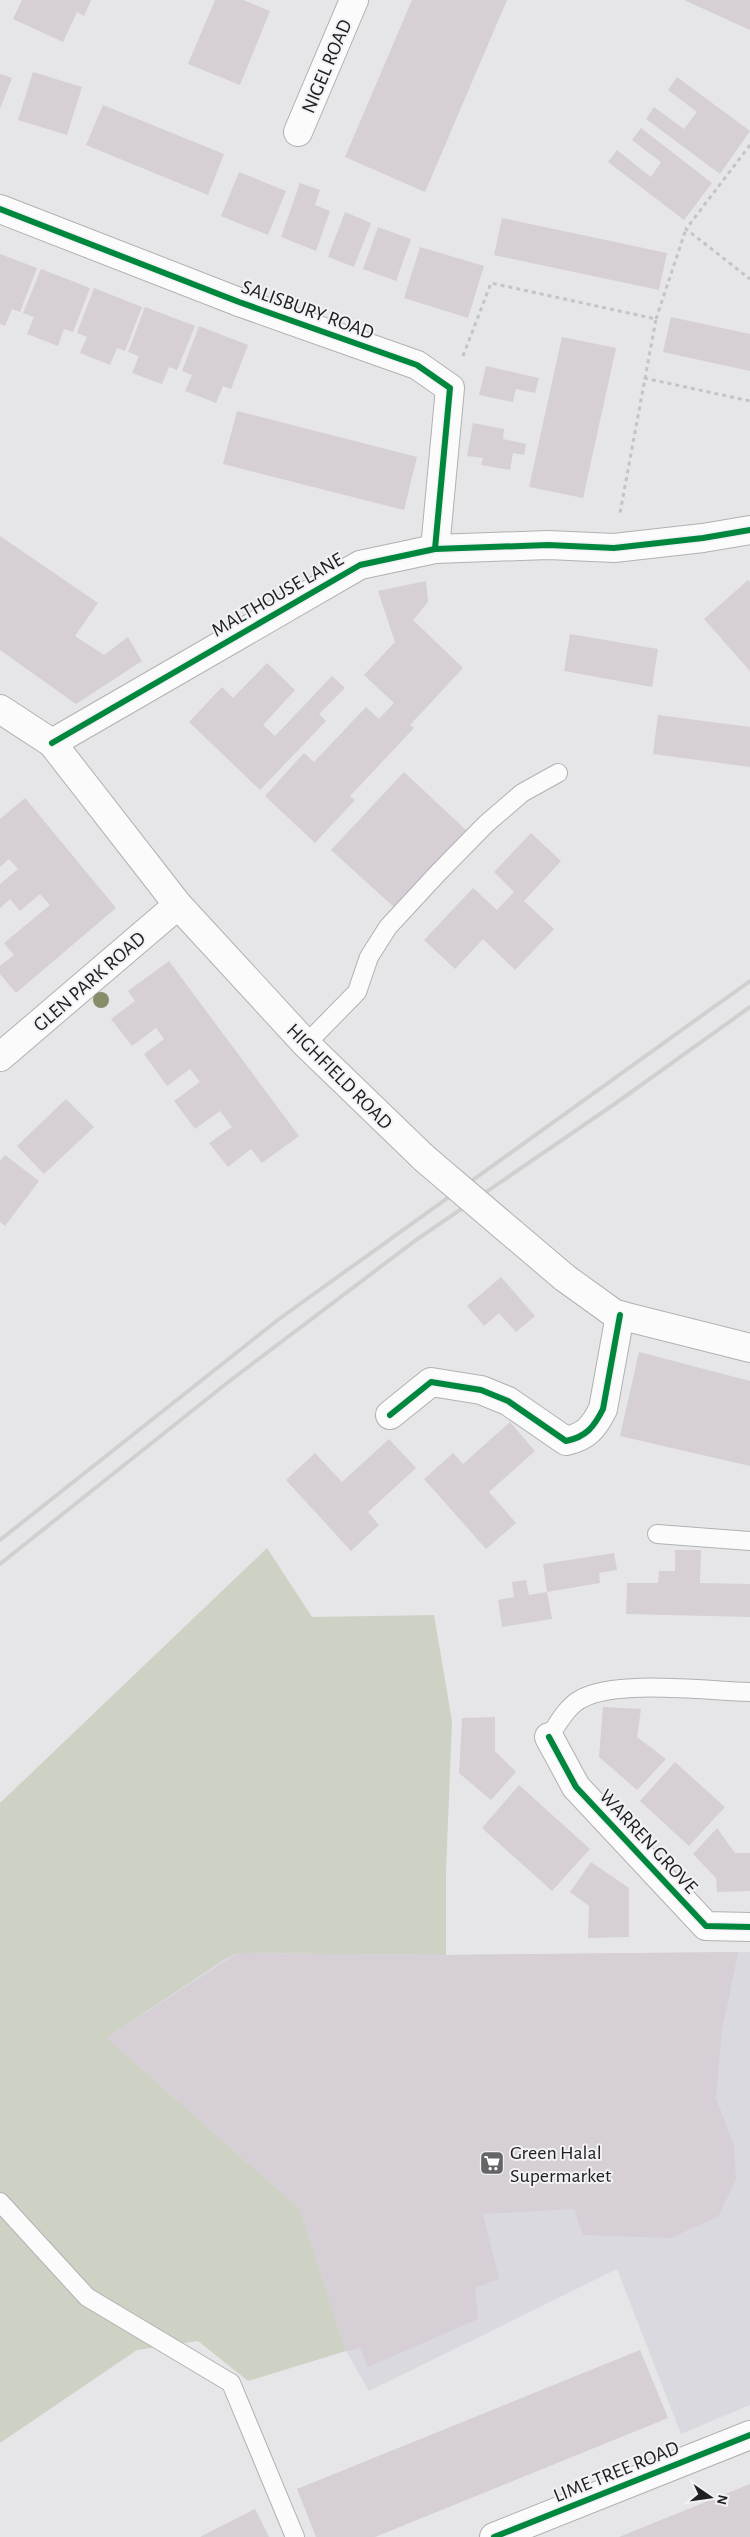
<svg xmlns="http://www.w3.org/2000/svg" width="750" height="2537" font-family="'Alegreya Sans',sans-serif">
  <rect width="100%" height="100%" fill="#e6e6e8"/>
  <polygon fill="#dad9e0" points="750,1952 750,2405 681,2434 617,2269 369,2391 346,2351 300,2209 107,2038 225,1959 238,1953 446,1955"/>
  <polygon fill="#ced2c5" points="267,1548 312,1617 434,1615 452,1721 446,1872 446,1955 238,1953 225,1959 107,2038 300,2209 346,2351 248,2381 198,2341 137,2350 0,2443 0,1803"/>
  <g fill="#d6cfd5">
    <polygon points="22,0 91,0 84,16 77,12 63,42 13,19"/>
    <polygon points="215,0 243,0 270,11 240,85 188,64"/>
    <polygon points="412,0 507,0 425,192 345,157"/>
    <polygon points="684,0 750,0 750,30"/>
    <polygon points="33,72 82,87 67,135 18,120"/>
    <polygon points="0,74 12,78 0,109"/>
    <polygon points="677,77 750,131 720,174 646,119 654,107 684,129 697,112 668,90"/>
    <polygon points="103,105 224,154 208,195 86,145"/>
    <polygon points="641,128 712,183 684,220 608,162 617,150 651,177 661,162 632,140"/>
    <polygon points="239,172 286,191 268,235 221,216"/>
    <polygon points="300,183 320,190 315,205 330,211 316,251 281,237"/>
    <polygon points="345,212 371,223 354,267 328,257"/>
    <polygon points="502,218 667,253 659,290 494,255"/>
    <polygon points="378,227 411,239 396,281 363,269"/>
    <polygon points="420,247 484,266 468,318 404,298"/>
    <polygon points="0,254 37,268 20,312 12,309 5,326 0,324"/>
    <polygon points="41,269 90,288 73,332 64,329 58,346 27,334 34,317 23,313"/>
    <polygon points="94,288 142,307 125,351 117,348 110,365 80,353 87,337 77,333"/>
    <polygon points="145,307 195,326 177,370 169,367 162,384 132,373 139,356 128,352"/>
    <polygon points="671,317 750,334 750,371 663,352"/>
    <polygon points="199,326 248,345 231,389 223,386 216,403 185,391 192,375 182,371"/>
    <polygon points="562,337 616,348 583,498 529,487"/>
    <polygon points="486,366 539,378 535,393 516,389 513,402 479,395"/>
    <polygon points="237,411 417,457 404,510 223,464"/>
    <polygon points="473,423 504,429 503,439 526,444 524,455 513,453 510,470 481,465 483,458 467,456"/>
    <polygon points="0,536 98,603 75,636 104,655 128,637 142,661 76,704 0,650"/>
    <polygon points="748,580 750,582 750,671 704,619"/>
    <polygon points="426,581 428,602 413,620 463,668 410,725 414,728 350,796 355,800 315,843 265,796 304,753 314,762 366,707 379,719 394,703 364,675 395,642 378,591"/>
    <polygon points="570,634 658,649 652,687 564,671"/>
    <polygon points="267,663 295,690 263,725 275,736 332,676 345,688 319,714 326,721 260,790 189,722 222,687 233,698"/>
    <polygon points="658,715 750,727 750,767 653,754"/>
    <polygon points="404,772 467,831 395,908 331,850"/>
    <polygon points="25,798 116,908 16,993 0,974 0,966 14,955 4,943 50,905 40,894 20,911 10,899 0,908 0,884 18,869 9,859 0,867 0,819"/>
    <polygon points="531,833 561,861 524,901 554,929 515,970 483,939 455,969 424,940 473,888 497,910 514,892 494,872"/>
    <polygon points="169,961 299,1136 262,1163 251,1149 228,1167 209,1143 232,1127 220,1111 195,1129 174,1101 200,1082 190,1069 167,1086 144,1054 164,1039 156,1028 132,1046 111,1019 135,1001 128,991"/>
    <polygon points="66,1099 94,1127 44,1174 17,1146"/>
    <polygon points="5,1155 39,1181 5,1226 0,1222 0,1161"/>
    <polygon points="501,1277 535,1316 516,1332 499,1313 484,1326 467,1306"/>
    <polygon points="639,1352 750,1381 750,1466 620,1436"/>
    <polygon points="510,1422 535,1451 489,1492 516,1523 486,1549 424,1479 453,1453 463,1464"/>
    <polygon points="389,1439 416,1468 368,1512 379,1525 351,1551 286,1480 315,1453 342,1482"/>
    <polygon points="675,1550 701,1550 700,1583 750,1584 750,1617 626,1614 627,1583 658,1583 659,1571 675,1571"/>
    <polygon points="614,1553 617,1570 599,1573 600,1583 547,1592 552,1619 502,1627 498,1600 514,1597 512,1582 526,1580 529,1595 547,1592 543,1564"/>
    <polygon points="603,1707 641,1709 637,1737 666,1759 637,1790 599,1757"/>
    <polygon points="495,1717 495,1751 516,1772 491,1800 459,1773 462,1718"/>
    <polygon points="675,1762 725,1807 689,1846 640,1801"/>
    <polygon points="519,1785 590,1849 552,1891 482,1828"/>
    <polygon points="717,1828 735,1853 750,1853 750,1891 717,1892 716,1878 693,1854"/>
    <polygon points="591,1862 629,1888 629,1937 588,1938 589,1906 570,1892"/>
    <polygon points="738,1952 722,2031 716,2098 734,2146 736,2180 718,2217 670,2238 583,2235 574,2209 483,2214 499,2279 475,2288 478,2319 368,2367 360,2348 346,2351 300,2209 107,2038 238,1953 446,1955"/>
    <polygon points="640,2350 668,2418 375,2537 316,2537 297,2489"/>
    <polygon points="750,2484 750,2537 619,2537"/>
    <polygon points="255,2509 269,2537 200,2537"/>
  </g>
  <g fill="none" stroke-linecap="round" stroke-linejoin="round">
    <defs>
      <g id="lane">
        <polyline points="306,1044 357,992 369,957 388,927 438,873 486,824 522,793 558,773"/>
        <polyline points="657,1534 750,1541"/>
        <path d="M 549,1737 C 557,1725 567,1706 581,1699 C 615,1679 708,1691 749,1692"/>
        <polyline points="0,2202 87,2297 231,2383 295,2537"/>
      </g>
      <g id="street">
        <polyline points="298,132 354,0"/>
        <polyline points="0,209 239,302 417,365 450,388 435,549"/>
        <polyline points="52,743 360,565 435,549 548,545 614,548 703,538 750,530"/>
        <polyline points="0,1057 178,905"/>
        <path d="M 390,1415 L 431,1382 L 481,1390 L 508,1401 L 566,1441 C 586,1437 594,1427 603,1409 L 620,1315"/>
        <polyline points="549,1737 576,1787 706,1926 750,1927"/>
        <polyline points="494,2537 750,2435"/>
      </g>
      <g id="secondary">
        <polyline points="0,709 52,743 178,905 306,1044 424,1158"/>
        <polyline points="512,1233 565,1278 615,1314 750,1348"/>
      </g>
    </defs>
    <use href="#lane" stroke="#b1b1b3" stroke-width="20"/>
    <use href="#street" stroke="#b1b1b3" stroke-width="30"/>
    <use href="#secondary" stroke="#b1b1b3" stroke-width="30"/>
    <g stroke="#c4c4c6" stroke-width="3" stroke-dasharray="4 4" stroke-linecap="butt">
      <polyline points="750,145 686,229 750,279"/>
      <polyline points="656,319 686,229"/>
      <polyline points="463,356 491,283 656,319 620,513"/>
      <polyline points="644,378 750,401"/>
    </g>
    <use href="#lane" stroke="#fbfbfc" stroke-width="18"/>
    <use href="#street" stroke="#fbfbfc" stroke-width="28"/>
    <use href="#secondary" stroke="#fbfbfc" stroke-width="28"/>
    <g stroke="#d0d0d1" stroke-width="4">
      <polyline points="0,1540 279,1319 750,981"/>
      <polyline points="0,1564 227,1383 416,1240 616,1103 750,1007"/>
    </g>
    <defs>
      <polyline id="secondary-bridge" points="424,1158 512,1233"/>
    </defs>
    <use href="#secondary-bridge" stroke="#b1b1b3" stroke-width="30" stroke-linecap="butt"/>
    <use href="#secondary-bridge" stroke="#fbfbfc" stroke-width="28"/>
    <defs>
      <g id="cycleway">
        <polyline points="0,209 239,302 417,365 450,388 435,549"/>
        <polyline points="52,743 360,565 435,549 548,545 614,548 703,538 750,530"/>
        <path d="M 390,1415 L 431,1382 L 481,1390 L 508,1401 L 566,1441 C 586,1437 594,1427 603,1409 L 620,1315"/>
        <polyline points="549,1737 576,1787 706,1926 750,1927"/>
        <polyline points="494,2537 750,2435"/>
      </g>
    </defs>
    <use href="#cycleway" stroke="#f2f2f6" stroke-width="9"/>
    <use href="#cycleway" stroke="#00873e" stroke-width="6"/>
  </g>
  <circle fill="#868d68" cx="101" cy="1000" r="8"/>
  <defs>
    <symbol id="supermarket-square" viewBox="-11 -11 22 22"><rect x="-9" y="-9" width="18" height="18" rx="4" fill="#656567" stroke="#f2f2f6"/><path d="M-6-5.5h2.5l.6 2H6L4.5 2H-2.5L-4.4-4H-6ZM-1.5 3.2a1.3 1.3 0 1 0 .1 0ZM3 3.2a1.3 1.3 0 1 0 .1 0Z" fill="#fff"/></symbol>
  </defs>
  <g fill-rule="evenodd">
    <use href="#supermarket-square" x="478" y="2149" width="28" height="28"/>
  </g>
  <g text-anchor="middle" stroke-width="4" stroke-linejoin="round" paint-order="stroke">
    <g font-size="20" fill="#202021" stroke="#f2f2f6">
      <text transform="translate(326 66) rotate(-67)" y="7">NIGEL ROAD</text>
      <text transform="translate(308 309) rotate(20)" y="7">SALISBURY ROAD</text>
      <text transform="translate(277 594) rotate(-30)" y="7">MALTHOUSE LANE</text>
      <text transform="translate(89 981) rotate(-41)" y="7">GLEN PARK ROAD</text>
      <text transform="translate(340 1076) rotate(45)" y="7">HIGHFIELD ROAD</text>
      <text transform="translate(649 1841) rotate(47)" y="7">WARREN GROVE</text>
      <text transform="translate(616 2471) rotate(-22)" y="7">LIME TREE ROAD</text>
    </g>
    <g font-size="20" fill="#202021" stroke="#f2f2f6" text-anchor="start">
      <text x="510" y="2159">Green Halal<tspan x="510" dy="23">Supermarket</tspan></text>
    </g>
  </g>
  <g transform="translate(710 2497) rotate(103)" stroke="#f2f2f6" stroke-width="4" paint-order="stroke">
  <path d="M0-4L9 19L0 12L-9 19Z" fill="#202021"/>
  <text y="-8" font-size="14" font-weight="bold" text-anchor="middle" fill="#202021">N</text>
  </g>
</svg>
